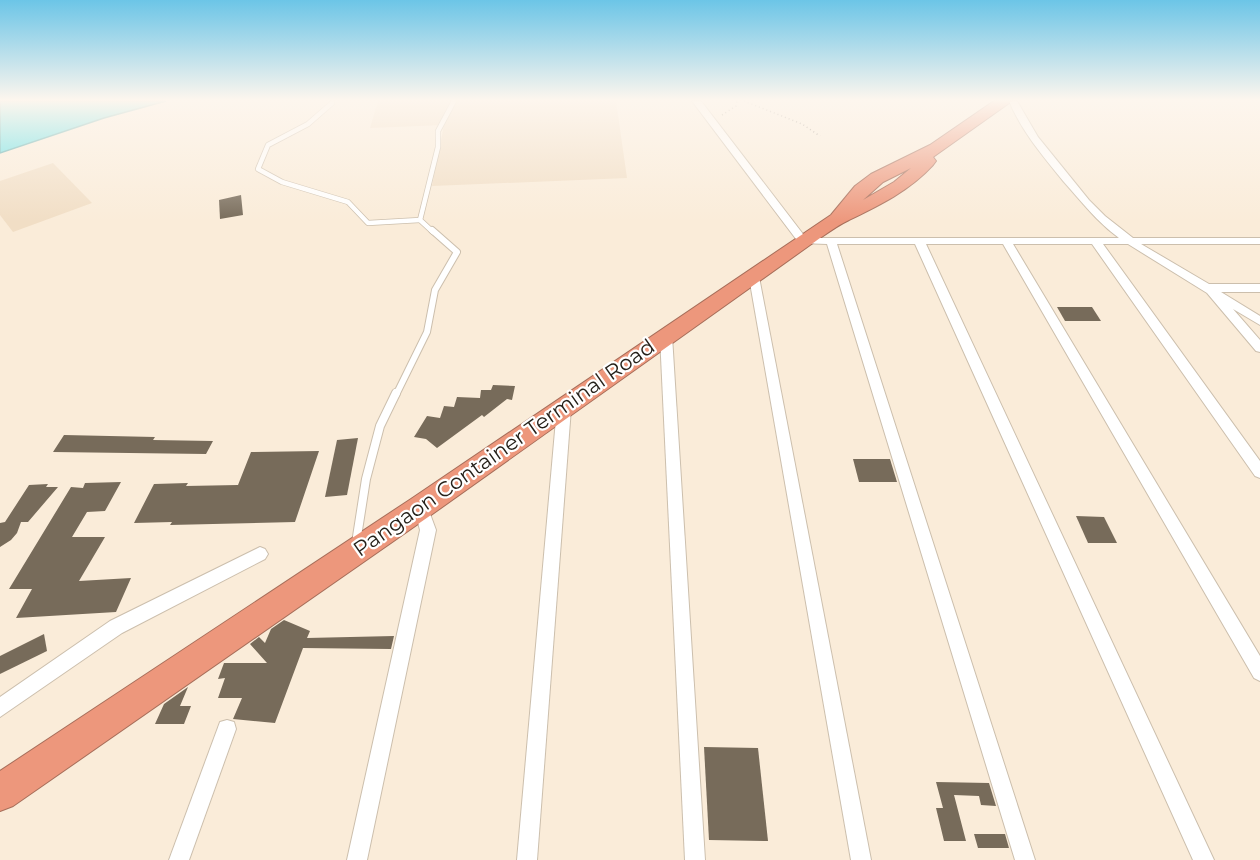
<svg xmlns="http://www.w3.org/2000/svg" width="1260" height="860" font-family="Montserrat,sans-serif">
  <rect width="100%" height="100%" fill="#faecd9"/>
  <g fill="#f1dec5">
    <polygon points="378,101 616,101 627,178 432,186 444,125 370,128"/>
    <polygon points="53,163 92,203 13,232 0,215 0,181"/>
  </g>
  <polygon fill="#53dee6" stroke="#46a5a9" stroke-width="1.5" points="0,101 166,101 104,118 0,153"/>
  <g fill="#776b5a">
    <polygon points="241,195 243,215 220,219 219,200"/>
    <polygon points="1057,307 1092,307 1101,321 1065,321"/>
    <polygon points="493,385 515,386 512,400 507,399 484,417 482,415 437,448 426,439 414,437 427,416 440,418 444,406 454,407 457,397 480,398 481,390 491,390"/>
    <polygon points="64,435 155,437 153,440 213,441 206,454 53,452"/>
    <polygon points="358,438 347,495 325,497 337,440"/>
    <polygon points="319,451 295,522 170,525 172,522 134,523 154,484 188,483 186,486 238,485 251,452"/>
    <polygon points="853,459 890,459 897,482 859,482"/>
    <polygon points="121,482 105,511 87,512 72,537 105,537 79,581 131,578 116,612 16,618 32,589 9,589 71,487 83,488 85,483"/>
    <polygon points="48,484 46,487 58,487 28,522 21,522 17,533 11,540 0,547 0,523 5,522 29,485"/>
    <polygon points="1076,516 1104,517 1117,543 1088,543"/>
    <polygon points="284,620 310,631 307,638 394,636 391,649 303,648 275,723 233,719 242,698 218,698 225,678 218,679 224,663 267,663 250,644 259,637 265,643 271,629"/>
    <polygon points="44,634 47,651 0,674 0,656"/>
    <polygon points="188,687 180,706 191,706 184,724 155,724 164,704"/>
    <polygon points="704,747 758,748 768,841 709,840"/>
    <polygon points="936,782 989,783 996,806 981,805 979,796 954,795 966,841 944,841 936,808 943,808"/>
    <polygon points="974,834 1005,834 1009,848 978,848"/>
  </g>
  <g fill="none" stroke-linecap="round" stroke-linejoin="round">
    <defs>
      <g id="lane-far2">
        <polyline points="332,103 308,124 268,145 258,169 282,182 348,202 368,223 420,220"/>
        <polyline points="433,232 420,220 438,147 438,131 454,101"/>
      </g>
      <polyline id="lane-far1" points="396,395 427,332 435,290 457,252 432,230"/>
      <polyline id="lane" points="356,543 366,479 380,426 396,393"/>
      <g id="street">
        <path d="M 692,101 L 701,101 L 806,238 L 1119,238 C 1097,222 1082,202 1064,182 C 1043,156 1022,132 1009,101 L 1017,101 L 1038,137 L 1089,200 L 1105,216 L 1133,238 L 1260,238 L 1260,244 L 1141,244 L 1209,284 L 1260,284 L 1260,292 L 1221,292 L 1260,316 L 1260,325 L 1233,309 L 1260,340 L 1260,352 L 1256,351 L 1207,293 L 1128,244 L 1103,244 L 1260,461 L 1260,478 L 1255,476 L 1092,244 L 1013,244 L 1260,656 L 1260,681 L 1254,678 L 1003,244 L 926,244 L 1214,860 L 1193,860 L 915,244 L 837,244 L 1035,860 L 1015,860 L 827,244 L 799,243 Z"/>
        <polygon points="754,274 759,277 871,860 851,860 749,277"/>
        <polygon points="666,332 672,336 705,860 685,860 660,336"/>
        <polygon points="564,403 571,408 537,860 517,860 557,408"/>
        <polygon points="421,501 426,503 436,530 367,860 347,860 420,530 414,507 416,503"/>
        <polygon points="260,547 265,549 268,554 265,559 122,633 0,717 0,697 110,621"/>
        <polygon points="227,720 234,722 236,729 189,860 169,860 220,722"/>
      </g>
      <path id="highway" d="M 994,101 L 1012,101 L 933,157 L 936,161 L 933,165 C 909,191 880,205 849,220 C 836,226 822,237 810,245 L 431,515 L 13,806 L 0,811 L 0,771 L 411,499 L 831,215 L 855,186 L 871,174 L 930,145 ZM 911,168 L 894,182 L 863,200 L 883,182 Z"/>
    </defs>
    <use href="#lane-far2" stroke="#ccbfad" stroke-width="6"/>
    <use href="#lane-far1" stroke="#ccbfad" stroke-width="8"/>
    <use href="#lane" stroke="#ccbfad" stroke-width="10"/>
    <use href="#street" stroke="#ccbfad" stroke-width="2"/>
    <use href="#highway" stroke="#a76e5a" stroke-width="2"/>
    <g stroke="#897f73" stroke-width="1.5" stroke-dasharray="1 3" stroke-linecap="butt">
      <polyline points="744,101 802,124 820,136"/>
      <polyline points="722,115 736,106 737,101"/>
    </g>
    <use href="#lane-far2" stroke="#fff" stroke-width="4.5"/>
    <use href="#lane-far1" stroke="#fff" stroke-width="6"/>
    <use href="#lane" stroke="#fff" stroke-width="8"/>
    <use href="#street" fill="#fff" fill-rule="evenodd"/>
    <use href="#highway" fill="#ed977c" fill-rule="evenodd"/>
  </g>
  <linearGradient id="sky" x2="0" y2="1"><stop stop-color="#6cc5e7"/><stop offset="0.45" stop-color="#fdf6ee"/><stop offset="1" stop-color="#fdf6ee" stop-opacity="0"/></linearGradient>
  <rect width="1260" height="222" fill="url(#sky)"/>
  <g text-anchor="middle" stroke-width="4.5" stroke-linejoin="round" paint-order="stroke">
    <g font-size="21" fill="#26211a" stroke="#fff">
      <text transform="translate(504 448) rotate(-35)" y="7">Pangaon Container Terminal Road</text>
    </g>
  </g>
</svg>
